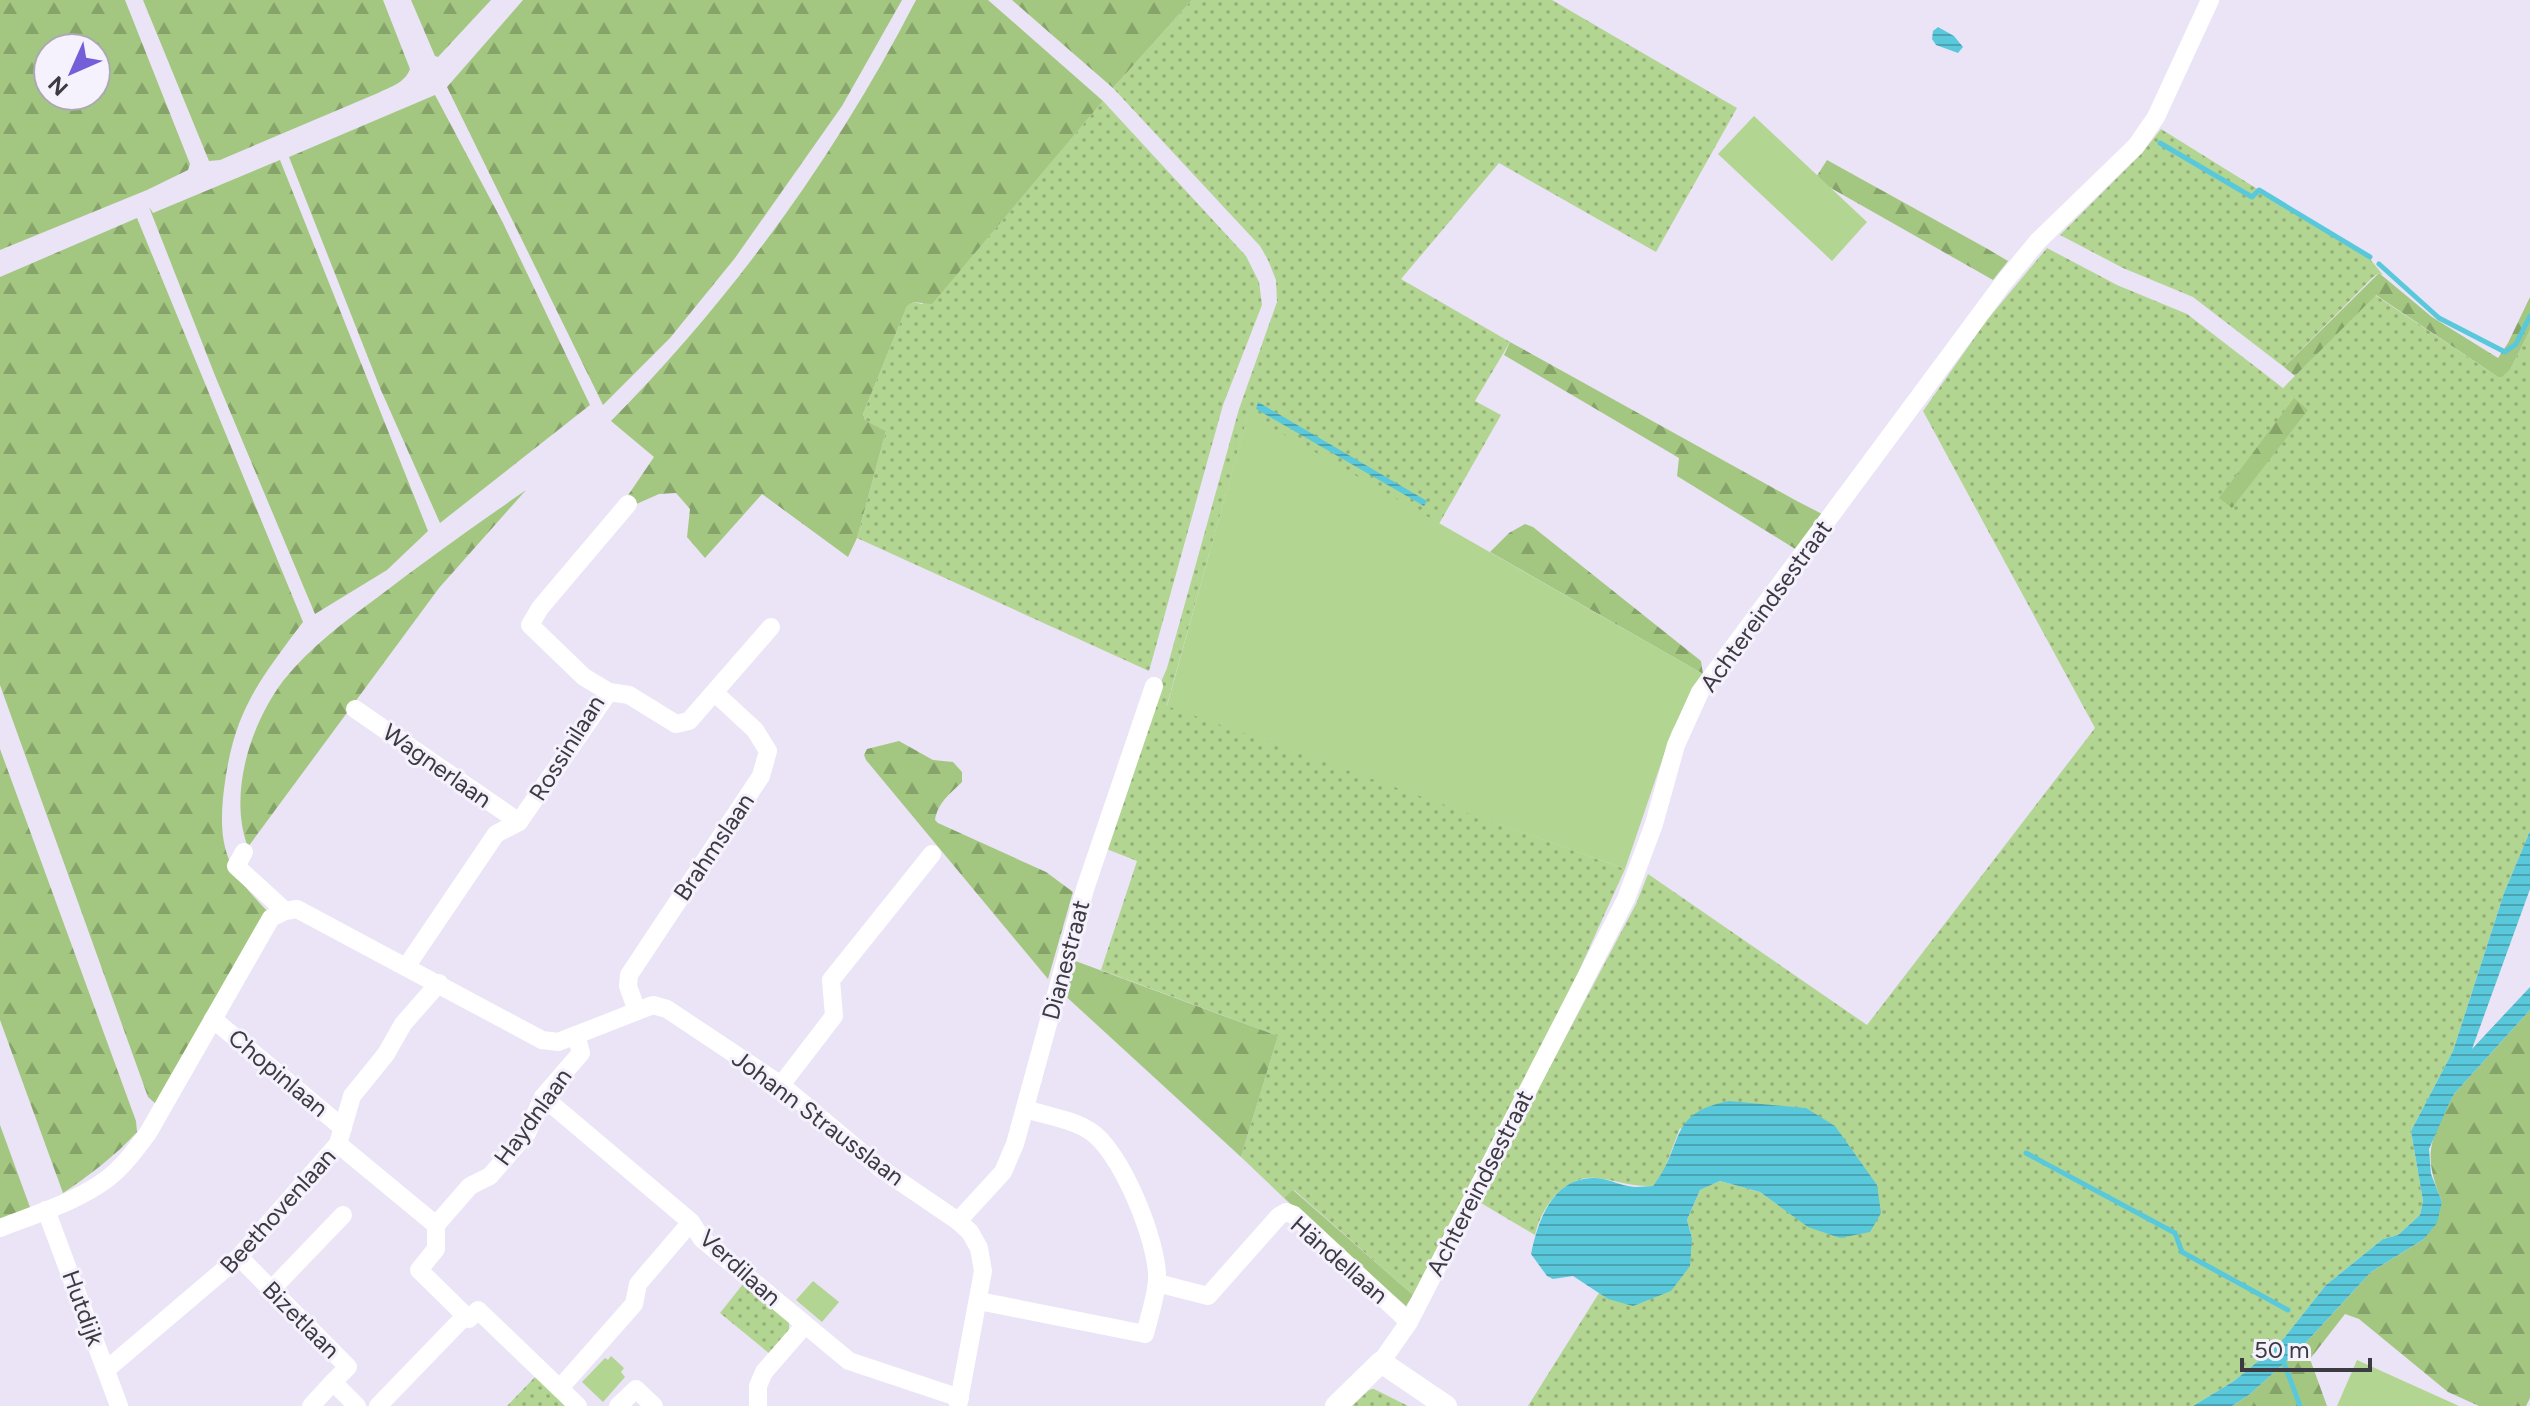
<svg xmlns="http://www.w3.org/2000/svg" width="2530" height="1406" font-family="Figtree,sans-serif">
  <defs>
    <pattern id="grass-dots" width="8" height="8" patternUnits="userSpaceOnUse" patternTransform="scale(2)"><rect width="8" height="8" fill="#b2d592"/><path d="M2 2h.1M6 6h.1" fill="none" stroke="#92ae79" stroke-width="1.8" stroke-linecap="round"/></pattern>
    <pattern id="forest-firs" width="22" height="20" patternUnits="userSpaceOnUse" patternTransform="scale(2)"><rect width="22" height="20" fill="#a3c780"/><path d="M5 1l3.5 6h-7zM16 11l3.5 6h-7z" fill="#86a36a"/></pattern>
    <pattern id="water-rules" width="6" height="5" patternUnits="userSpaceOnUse" patternTransform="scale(2)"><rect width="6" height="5" fill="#5ac8db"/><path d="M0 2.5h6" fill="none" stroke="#4ca4b3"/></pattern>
  </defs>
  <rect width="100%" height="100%" fill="#eae4f6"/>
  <g fill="url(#grass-dots)">
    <polygon points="1192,0 1552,0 1737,108 1656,252 1499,163 1401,279 1510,342 1475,401 1501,415 1439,524 1248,415 1167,705 1625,869 1559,1015 1442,1250 1413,1295 1294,1190 1284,1198 1241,1157 1278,1036 1101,970 1137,861 1104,848 1153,701 1167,668 1239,409 1277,302 1276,280 1268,260 1260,246 1113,88"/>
    <polygon points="1103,101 1246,256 1259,282 1262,305 1223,405 1149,671 857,538 886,431 865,420 863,414 907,306 913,302 922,304 962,268"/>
    <polygon points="2161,129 2370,259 2383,275 2379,273 2373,277 2284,367 2193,297 2123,268 2060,235 2142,153"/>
    <path d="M 2047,248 L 2117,285 L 2187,314 L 2283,388 L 2375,295 L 2498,377 L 2511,368 L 2530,330 L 2530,831 L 2504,893 L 2453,1051 L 2411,1131 L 2423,1201 L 2420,1215 L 2398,1235 L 2383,1239 L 2326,1285 L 2280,1343 L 2234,1381 L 2193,1406 L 1528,1406 L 1599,1293 L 1608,1299 L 1692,1238 L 1687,1220 L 1700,1190 L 1720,1181 L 1760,1192 L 1808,1226 L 1680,1128 L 1663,1173 L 1653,1186 C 1629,1187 1618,1180 1596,1178 C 1565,1175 1541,1207 1535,1235 L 1481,1203 L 1534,1097 L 1636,904 L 1648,874 L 1867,1025 L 2095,728 L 1923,411 L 1987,320 Z"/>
    <polygon points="743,1284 789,1322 789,1333 770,1354 720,1313"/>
    <polygon points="536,1376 567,1406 507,1406"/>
    <polygon points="1374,1389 1408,1406 1352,1406 1369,1390"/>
  </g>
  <g fill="url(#forest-firs)" fill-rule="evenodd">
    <path d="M 0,0 L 125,0 L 190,164 L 188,170 L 147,190 L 0,250 ZM 48,48 L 96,48 L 96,96 L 48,96 Z"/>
    <path d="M 143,0 L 383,0 L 410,69 C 405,83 390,87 378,93 L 220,160 L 209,161 Z"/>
    <polygon points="411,0 491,0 438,57 435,56"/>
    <polygon points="523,0 902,0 842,106 735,258 670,338 603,405 447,87"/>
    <path d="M 916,0 L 988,0 L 1103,101 L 932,304 L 913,302 L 907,306 L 863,414 L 865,420 L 886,431 L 857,538 L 848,557 L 762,494 L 705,558 L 687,537 L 690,509 L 676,493 L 659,494 L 616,513 L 654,457 L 611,421 C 733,298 837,154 916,0 Z"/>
    <polygon points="1012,0 1192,0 1113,88"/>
    <polygon points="435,95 503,223 590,405 440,523 380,388 289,157"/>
    <polygon points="280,160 428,531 387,570 315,614 216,378 149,207 153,213"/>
    <polygon points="1827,160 1986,248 2008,261 1993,280 1815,179"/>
    <path d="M 137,218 L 303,622 C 254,687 232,715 223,798 C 221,821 221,843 231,864 C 240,883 255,898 269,913 L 157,1105 L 148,1097 L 0,685 L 0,277 Z"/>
    <polygon points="2379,273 2432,317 2498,358 2508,343 2530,297 2530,330 2511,368 2502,377 2498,377 2376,295 2295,376 2284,367"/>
    <polygon points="1510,342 1795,500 1824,515 1797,550 1677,476 1679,458 1504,355"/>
    <polygon points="2294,398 2308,410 2232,508 2219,498"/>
    <path d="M 526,490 L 439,588 L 248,847 C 228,795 250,725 283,681 C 309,648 344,622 378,597 C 426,560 476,525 526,490 Z"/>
    <polygon points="1525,524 1533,527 1701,661 1703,674 1490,552 1509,533"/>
    <path d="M 899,741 L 933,760 L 953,762 L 962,772 L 962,782 C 950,794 938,802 935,820 L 938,823 L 1046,872 L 1073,892 L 1048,979 L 866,760 L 864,755 L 867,749 Z"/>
    <path d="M 0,749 L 136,1121 L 137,1132 C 115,1156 90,1175 63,1193 L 0,1020 Z"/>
    <polygon points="1070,959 1278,1036 1241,1157 1060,991"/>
    <path d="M 2530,1010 L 2530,1398 L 2526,1406 L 2479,1406 L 2448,1392 L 2359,1319 L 2345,1314 L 2310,1359 L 2327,1406 L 2232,1406 L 2249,1395 L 2300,1349 L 2371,1272 L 2424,1239 L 2442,1202 C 2422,1152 2430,1141 2454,1094 Z"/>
    <polygon points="0,1125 31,1210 0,1222"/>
    <polygon points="1293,1190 1413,1295 1406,1306 1284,1198"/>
  </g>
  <g fill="#b2d592">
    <polygon points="1754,116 1867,222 1832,261 1718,154"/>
    <polygon points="1248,414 1703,674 1672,731 1625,869 1167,706"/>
    <polygon points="813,1281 839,1302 822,1322 796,1300"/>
    <polygon points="611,1356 624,1368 621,1372 625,1377 603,1402 582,1382 605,1358 608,1360"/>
    <polygon points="2357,1360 2459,1406 2337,1406"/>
  </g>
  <g fill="url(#water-rules)">
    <polygon points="1938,27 1954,36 1963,47 1958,53 1936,45 1932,39 1933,31"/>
    <polygon points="1258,402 1427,501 1424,506 1256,409"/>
    <polygon points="2530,831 2530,889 2472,1049 2530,987 2530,1010 2454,1094 2448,1106 2429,1149 2431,1174 2442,1202 2437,1223 2424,1239 2371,1272 2300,1349 2249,1395 2232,1406 2193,1406 2234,1381 2280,1343 2326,1285 2383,1239 2398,1235 2420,1215 2423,1201 2411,1131 2453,1051 2504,893"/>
    <path d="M 1729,1101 L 1806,1108 L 1835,1126 L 1877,1185 L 1881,1213 L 1870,1232 L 1840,1238 L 1808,1227 L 1760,1192 L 1720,1181 L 1700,1190 L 1687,1220 L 1692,1238 L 1690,1266 L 1671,1291 L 1633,1306 L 1608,1299 L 1573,1276 L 1553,1279 L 1547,1276 L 1531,1254 C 1538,1221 1552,1179 1592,1178 C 1604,1177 1617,1184 1628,1186 C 1637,1188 1645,1186 1653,1186 C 1685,1146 1666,1113 1729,1101 Z"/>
  </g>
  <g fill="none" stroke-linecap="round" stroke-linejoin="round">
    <g stroke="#5ac8db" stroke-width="5">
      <polyline points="2160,143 2252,197 2259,190 2370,257"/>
      <polyline points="2379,264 2439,318 2505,352 2516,344 2530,316"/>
      <polyline points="2026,1153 2175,1233 2182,1252 2288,1310"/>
      <polyline points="2284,1363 2300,1406"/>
    </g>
    <g stroke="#fff" stroke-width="18">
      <polyline points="609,692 629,695 676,724 689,721 771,627"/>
      <polyline points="355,709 519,822"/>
      <polyline points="244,852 236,866 285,911"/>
      <polyline points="406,967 496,834 519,822 609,692 584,677 530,625 540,608 628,504"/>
      <polyline points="637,1011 628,986 629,975 761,776 768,751 755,730 715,693"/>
      <polyline points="213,1019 343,1128"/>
      <polyline points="781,1085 834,1016 831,980 932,854"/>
      <polyline points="543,1097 691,1222 702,1239 849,1361 960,1398"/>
      <polyline points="338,1144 436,1225 436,1249 419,1270 469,1319 478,1310 578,1406"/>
      <polyline points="46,1210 119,1406"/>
      <polyline points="958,1221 1003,1172 1015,1144 1085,889 1154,686"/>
      <polyline points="436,1225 470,1186 490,1176 527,1133 543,1097 581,1053 576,1035"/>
      <path d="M 0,1228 C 36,1214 76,1202 107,1179 C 124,1166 136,1149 148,1133 L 271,918 L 285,911 L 297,909 L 542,1040 L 558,1042 L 653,1005 L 667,1009 L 781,1085 L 880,1168 L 958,1221 L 970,1232 L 979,1248 L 983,1271 L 958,1406"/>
      <polyline points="239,1257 348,1367 333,1382"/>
      <polyline points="1157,1283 1208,1296 1279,1216 1286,1212 1294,1215 1409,1322"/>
      <polyline points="271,1290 343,1215"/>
      <path d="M 979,1301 L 1145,1334 C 1149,1317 1156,1297 1157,1280 C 1159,1244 1121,1150 1090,1131 C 1071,1119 1047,1116 1026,1109"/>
      <polyline points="1381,1362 1409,1322 1626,899 1654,824 1676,745 1700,692 2004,282 2038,241 2136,146 2156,117 2210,0"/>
      <polyline points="106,1370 239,1257 338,1144 352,1096 386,1054 403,1024 439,983"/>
      <polyline points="560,1388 634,1304 638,1284 691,1222"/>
      <polyline points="311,1406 333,1382 357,1406"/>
      <polyline points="378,1406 466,1315"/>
      <polyline points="618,1406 636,1389 654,1406"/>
      <polyline points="758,1406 758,1386 764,1372 804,1326"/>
    </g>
    <polyline stroke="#fff" stroke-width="22" points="1336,1406 1381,1362 1446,1406"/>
  </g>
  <g text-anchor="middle" stroke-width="6" stroke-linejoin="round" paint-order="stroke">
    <g font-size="24" fill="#3d3b42" stroke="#f6f2fd">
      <text transform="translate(1766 606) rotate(-54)" y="8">Achtereindsestraat</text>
      <text transform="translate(567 748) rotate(-58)" y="8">Rossinilaan</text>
      <text transform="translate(437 766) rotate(35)" y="8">Wagnerlaan</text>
      <text transform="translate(714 847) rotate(-56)" y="8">Brahmslaan</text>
      <text transform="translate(1066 960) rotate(-75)" y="8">Dianestraat</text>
      <text transform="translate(278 1073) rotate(40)" y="8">Chopinlaan</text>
      <text transform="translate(533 1117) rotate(-54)" y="8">Haydnlaan</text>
      <text transform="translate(818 1118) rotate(37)" y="8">Johann Strausslaan</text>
      <text transform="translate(1480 1183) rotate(-63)" y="8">Achtereindsestraat</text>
      <text transform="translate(278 1211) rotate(-48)" y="8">Beethovenlaan</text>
      <text transform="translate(1339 1260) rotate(41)" y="8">Händellaan</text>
      <text transform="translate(740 1268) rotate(42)" y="8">Verdilaan</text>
      <text transform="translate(83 1308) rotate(70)" y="8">Hutdijk</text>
      <text transform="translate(301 1320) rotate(45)" y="8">Bizetlaan</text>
    </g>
  </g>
  <g transform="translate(72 72) rotate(225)"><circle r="38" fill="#f6f2fd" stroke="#aca9b2" stroke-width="2"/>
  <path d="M0-6L14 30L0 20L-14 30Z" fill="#755ed8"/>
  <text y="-12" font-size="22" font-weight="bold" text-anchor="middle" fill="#3d3b42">N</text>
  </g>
  <path d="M2242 1358v12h128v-12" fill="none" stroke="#3d3b42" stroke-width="4"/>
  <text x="2254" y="1358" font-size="24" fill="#3d3b42" stroke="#f6f2fd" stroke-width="6" paint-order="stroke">50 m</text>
</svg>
